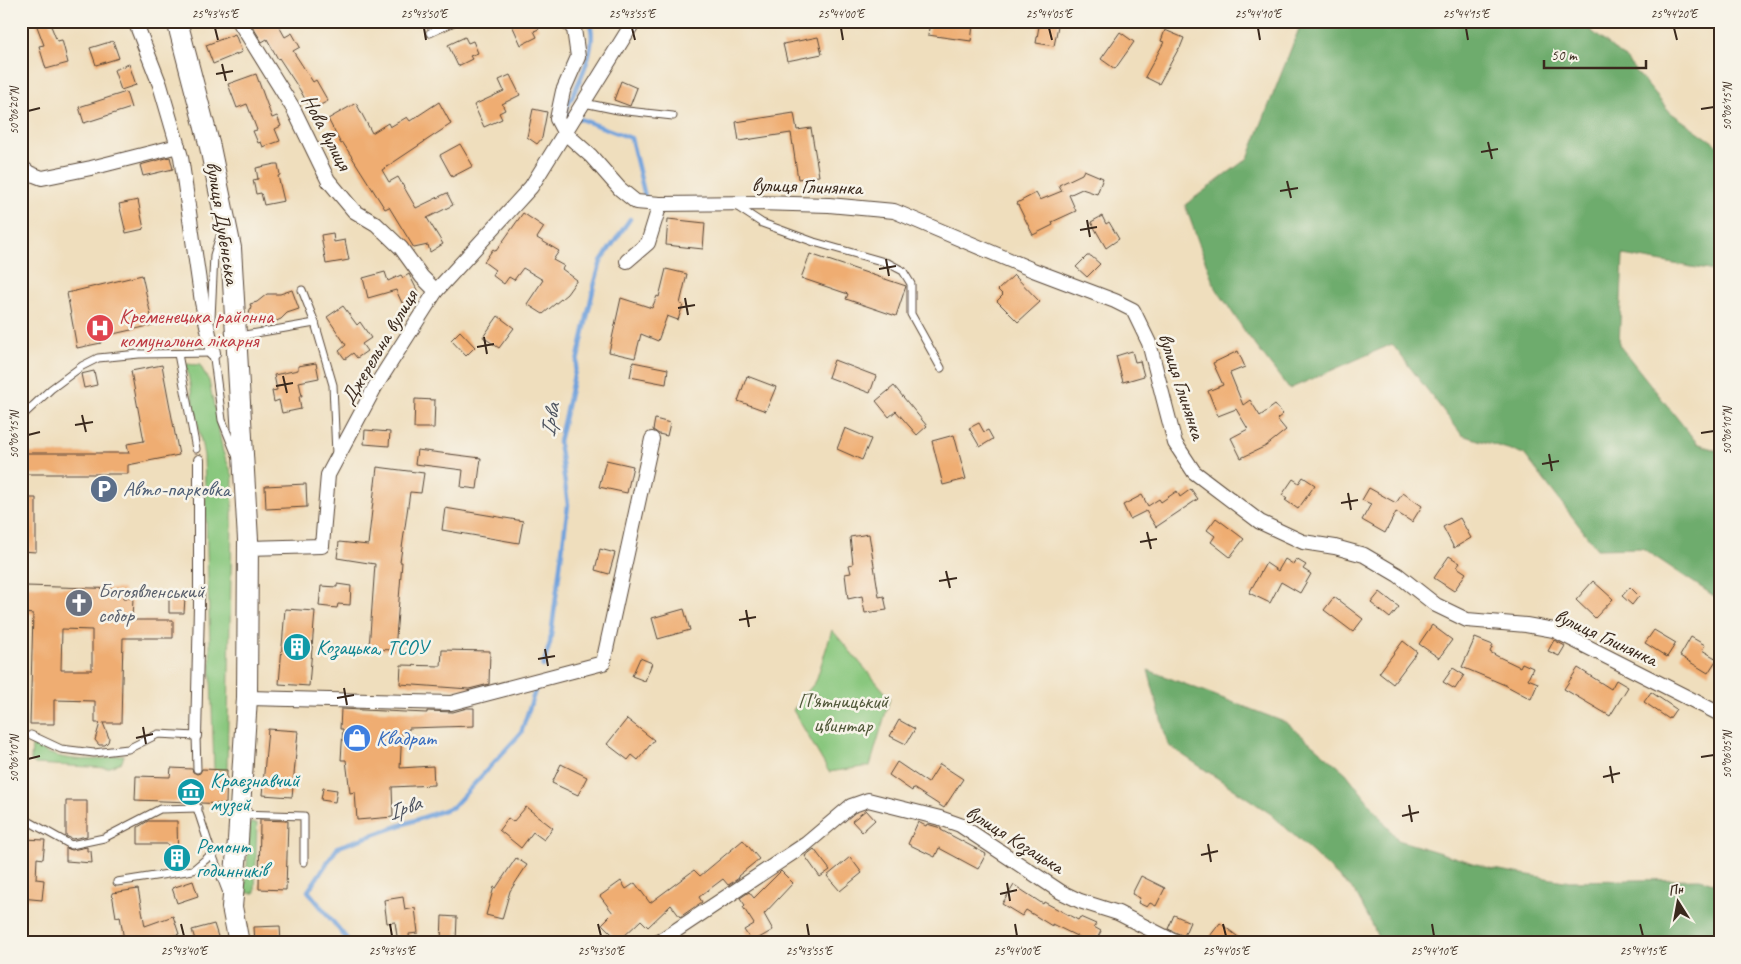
<svg xmlns="http://www.w3.org/2000/svg" width="1741" height="964" font-family="Caveat,sans-serif">
  <rect width="100%" height="100%" fill="#f7f3e8"/>
  <filter id="ink" filterUnits="userSpaceOnUse"><feTurbulence type="fractalNoise" baseFrequency=".02" numOctaves="2"/><feDisplacementMap in="SourceGraphic" scale="10" xChannelSelector="R" yChannelSelector="G"/><feConvolveMatrix kernelMatrix="1 2 1 2 8 2 1 2 1" color-interpolation-filters="sRGB"/></filter>
  <filter id="wash" filterUnits="userSpaceOnUse"><feTurbulence type="fractalNoise" baseFrequency=".0096" numOctaves="4" result="noise"/><feDisplacementMap in="SourceGraphic" scale="20" xChannelSelector="R" yChannelSelector="G"/><feGaussianBlur stdDeviation="1.12" result="paint"/><feColorMatrix in="noise" values="0 0 0 0 0 0 0 0 0 0 0 0 0 0 0 0 0 1.4 0 .05"/><feComposite in="paint" operator="in"/></filter>
  <g filter="url(#wash)">
    <rect width="100%" height="100%" fill="#efdebd"/>
    <g fill="#89c77e" stroke="#62784e">
      <polygon points="186,364 200,365 209,381 223,452 233,476 227,770 214,770 204,456"/>
      <polygon points="832,630 890,698 870,766 829,772 793,710 816,681"/>
      <path d="M 34,745 C 52,759 80,761 102,759 C 109,758 117,754 124,755 L 122,762 L 108,768 L 35,764 L 31,760 L 32,746 Z"/>
      <polygon points="250,823 257,823 255,893 245,893"/>
    </g>
    <g fill="#6eac6d" stroke="#546b46">
      <polygon points="1302,21 1579,21 1624,57 1670,112 1720,147 1720,272 1623,255 1619,345 1697,443 1720,452 1720,600 1642,548 1597,549 1524,454 1462,435 1392,344 1289,389 1246,333 1214,285 1185,205 1248,158"/>
      <polygon points="1148,670 1287,723 1346,773 1398,840 1493,869 1564,881 1700,879 1720,885 1720,943 1380,943 1373,926 1355,892 1271,814 1168,745"/>
    </g>
    <g fill="none" stroke-linecap="round" stroke-linejoin="round">
      <g stroke="#72a3dc" stroke-width="4.5">
        <path d="M 588,21 C 602,41 574,93 564,113 L 631,138 L 645,196"/>
        <polyline points="543,666 550,643 568,505 559,442 594,286 601,261 630,219"/>
        <polyline points="347,939 308,891 338,847 453,807 521,733 535,691"/>
      </g>
    </g>
    <g id="blocks">
      <g fill="#efad72" fill-rule="evenodd">
        <polygon points="35,21 49,21 57,41 62,40 68,63 46,69 39,46 44,45"/>
        <polygon points="249,21 276,21 285,37 292,33 300,47 293,51 313,82 316,80 328,101 311,110 300,90 279,58 278,59 267,39 262,42"/>
        <polygon points="520,21 535,21 539,29 534,31 537,37 521,45 512,25"/>
        <polygon points="930,21 959,21 959,24 973,25 971,41 928,35"/>
        <polygon points="1040,21 1059,21 1054,46 1036,43"/>
        <polygon points="1165,30 1184,38 1180,48 1179,48 1159,84 1145,77 1164,42 1161,41"/>
        <polygon points="1120,32 1134,42 1115,69 1101,59"/>
        <polygon points="235,34 242,52 213,64 206,45"/>
        <polygon points="465,37 468,43 473,41 478,53 470,56 472,59 458,66 448,45"/>
        <polygon points="818,37 822,54 787,61 783,44"/>
        <polygon points="113,41 119,58 96,65 90,48"/>
        <polygon points="129,64 136,85 121,90 114,70"/>
        <polygon points="256,74 272,118 277,116 281,126 275,129 280,141 263,147 261,142 258,143 253,131 257,130 247,104 237,108 228,84"/>
        <polygon points="510,75 520,95 502,104 505,110 499,113 502,119 484,127 474,105 504,91 499,80"/>
        <polygon points="621,81 637,88 630,106 614,100"/>
        <polygon points="126,92 131,108 84,123 79,107"/>
        <polygon points="439,102 451,124 382,170 389,182 398,177 416,208 447,193 453,205 427,218 443,244 430,252 428,245 414,248 389,207 385,209 343,143 341,144 328,119 356,103 372,133 388,123 390,127 407,117 410,121"/>
        <polygon points="533,109 547,112 542,138 537,144 527,137"/>
        <polygon points="794,113 797,130 811,128 819,176 798,179 791,133 739,141 736,122"/>
        <polygon points="460,144 473,166 452,177 440,155"/>
        <polygon points="170,157 173,169 143,176 140,165"/>
        <polygon points="275,164 278,164 280,175 278,176 284,201 264,205 261,193 256,194 253,180 258,179 256,168"/>
        <polygon points="1084,170 1103,178 1097,194 1082,189 1069,195 1076,211 1052,222 1053,225 1033,235 1017,203 1036,193 1040,200 1062,191 1059,185 1082,174"/>
        <polygon points="138,200 144,229 126,233 119,204"/>
        <polygon points="523,213 544,227 537,238 559,251 553,260 564,266 562,269 577,280 567,294 543,314 527,304 543,280 523,268 514,280 509,277 504,284 492,275 495,270 484,262 493,249 496,251"/>
        <polygon points="1102,216 1106,224 1109,222 1119,239 1106,248 1091,222"/>
        <polygon points="668,219 705,223 703,249 666,245"/>
        <polygon points="333,233 334,242 345,240 349,260 326,264 321,235"/>
        <polygon points="810,254 906,286 896,316 846,299 848,294 801,278"/>
        <polygon points="1087,256 1091,256 1100,264 1087,277 1076,267"/>
        <polygon points="666,269 687,274 680,304 683,305 678,320 667,316 658,341 641,334 635,358 609,352 621,298 652,308 657,296 659,297"/>
        <polygon points="385,272 388,281 401,275 403,278 409,274 419,294 402,303 396,290 368,298 363,278"/>
        <polygon points="142,275 153,325 100,337 101,343 77,348 67,293"/>
        <polygon points="1014,275 1040,302 1018,322 997,301 1003,295 998,290"/>
        <polygon points="292,290 299,309 287,313 281,319 272,323 265,321 257,324 256,321 250,317 249,314 251,307 250,304 257,302 267,294 280,294"/>
        <polygon points="343,306 357,325 360,322 371,338 362,344 367,351 357,358 353,353 345,359 339,351 346,345 327,317"/>
        <polygon points="498,316 514,328 499,348 483,337"/>
        <polygon points="460,331 475,347 466,356 451,340"/>
        <polygon points="1132,351 1135,362 1140,361 1144,376 1123,382 1116,356"/>
        <polygon points="1238,351 1245,367 1230,373 1243,405 1250,400 1260,416 1275,405 1283,414 1277,419 1286,430 1266,446 1241,458 1231,438 1248,429 1236,409 1218,416 1208,391 1223,385 1213,363"/>
        <polygon points="834,360 876,376 870,393 828,377"/>
        <polygon points="633,362 668,369 666,384 630,377"/>
        <polygon points="316,363 319,378 299,382 302,396 299,396 301,409 282,413 279,400 274,402 272,391 277,390 274,375 298,370 298,366"/>
        <polygon points="162,365 179,455 128,465 128,474 21,474 21,453 129,453 127,444 144,441 131,371"/>
        <polygon points="94,371 97,385 84,388 81,374"/>
        <polygon points="747,376 776,387 766,411 738,401"/>
        <polygon points="894,386 927,426 917,435 896,411 889,417 876,401"/>
        <polygon points="415,399 435,400 434,428 414,428"/>
        <polygon points="655,419 670,423 667,436 659,434 653,430"/>
        <polygon points="979,423 984,432 988,430 993,439 980,447 969,428"/>
        <polygon points="845,428 871,439 862,460 837,449"/>
        <polygon points="365,430 390,432 389,446 364,444"/>
        <polygon points="954,435 966,479 943,485 932,441"/>
        <polygon points="417,450 481,458 477,489 461,487 463,470 415,464"/>
        <polygon points="606,460 633,466 627,493 599,487"/>
        <polygon points="377,467 424,473 421,493 410,492 400,562 402,562 395,650 369,649 375,564 337,558 339,542 368,545"/>
        <polygon points="1303,477 1315,485 1298,509 1285,500 1287,499 1282,495 1293,479 1299,483"/>
        <polygon points="306,484 307,507 266,509 265,486"/>
        <polygon points="1369,488 1396,503 1403,493 1422,506 1412,522 1396,512 1385,533 1362,520 1371,504 1362,500"/>
        <polygon points="1191,489 1198,499 1156,527 1146,511 1130,519 1123,505 1142,495 1148,506 1159,499 1161,502 1177,491 1180,497"/>
        <polygon points="21,498 36,498 36,552 21,551"/>
        <polygon points="445,508 523,521 519,543 442,530"/>
        <polygon points="1216,518 1244,539 1230,557 1211,542 1215,536 1207,530"/>
        <polygon points="1460,518 1471,538 1454,548 1443,527"/>
        <polygon points="869,534 879,597 884,596 887,610 865,613 862,596 848,599 845,574 851,573 849,565 853,564 850,537"/>
        <polygon points="600,549 615,553 609,574 595,570"/>
        <polygon points="1449,556 1460,563 1457,567 1466,573 1454,591 1434,578"/>
        <polygon points="1285,559 1293,564 1296,559 1306,565 1303,569 1311,574 1300,593 1281,582 1270,603 1249,593 1266,563 1278,571"/>
        <polygon points="1593,581 1613,599 1595,618 1576,600"/>
        <polygon points="337,584 351,586 350,605 338,604 337,608 319,606 321,586 337,587"/>
        <path d="M 26,586 L 124,589 L 124,598 L 133,598 L 132,620 L 173,620 L 173,638 L 123,638 L 121,723 L 103,723 L 109,738 L 108,742 L 105,745 L 99,745 L 95,740 L 100,723 L 95,723 L 95,701 L 54,700 L 54,724 L 30,724 L 33,614 L 25,613 ZM 62,629 L 92,630 L 92,670 L 61,670 Z"/>
        <polygon points="1630,587 1639,596 1632,605 1622,596"/>
        <polygon points="1380,592 1399,607 1390,618 1371,603"/>
        <polygon points="1334,597 1363,619 1353,632 1324,610"/>
        <polygon points="169,598 185,598 184,613 169,613"/>
        <polygon points="285,609 315,611 309,686 279,684"/>
        <polygon points="684,609 690,630 658,639 652,618"/>
        <polygon points="1432,625 1452,640 1439,658 1419,644"/>
        <polygon points="1654,630 1676,643 1667,657 1645,643"/>
        <polygon points="1691,637 1705,645 1702,650 1717,659 1708,673 1680,656"/>
        <polygon points="1475,638 1493,645 1490,652 1497,656 1520,667 1522,663 1533,668 1528,679 1538,683 1531,699 1505,685 1462,667"/>
        <polygon points="1554,640 1565,646 1559,656 1548,651"/>
        <polygon points="1403,641 1417,652 1393,684 1379,673"/>
        <polygon points="442,650 490,651 489,684 469,689 400,684 401,665 441,666"/>
        <polygon points="640,658 652,663 645,681 632,676"/>
        <polygon points="1453,668 1464,675 1455,689 1443,682"/>
        <polygon points="1578,668 1611,689 1616,680 1628,687 1610,716 1564,689"/>
        <polygon points="1651,692 1676,709 1669,719 1644,702"/>
        <polygon points="467,708 474,708 474,726 409,728 409,730 402,730 400,768 433,766 434,785 392,787 393,817 357,820 355,792 350,793 346,760 341,760 343,729 340,729 341,709 427,713 427,711 453,712"/>
        <polygon points="627,719 654,740 638,760 632,755 628,760 607,744"/>
        <polygon points="899,720 915,729 906,744 890,736"/>
        <polygon points="268,729 298,731 292,797 262,795"/>
        <polygon points="897,762 928,783 940,764 963,779 944,808 913,788 912,791 889,775"/>
        <polygon points="561,764 587,777 578,795 552,783"/>
        <polygon points="171,768 192,769 193,772 197,774 200,773 202,769 227,770 226,804 201,803 199,798 196,797 191,798 190,802 135,800 136,776 170,777"/>
        <polygon points="323,788 337,790 335,802 321,800"/>
        <polygon points="66,801 87,801 87,836 72,839 66,836"/>
        <polygon points="526,807 553,828 544,840 533,832 521,848 499,830 508,818 513,822"/>
        <polygon points="866,810 875,820 862,832 852,821"/>
        <polygon points="260,820 288,821 286,890 259,889"/>
        <polygon points="148,821 177,821 178,866 174,867 168,844 138,844 138,827"/>
        <polygon points="918,822 926,826 927,824 941,828 941,830 986,854 978,869 939,848 935,857 908,844"/>
        <polygon points="23,839 45,840 43,859 37,858 36,879 44,880 42,900 21,898 21,878 25,878 27,857 22,857"/>
        <polygon points="743,840 759,859 738,876 739,878 730,884 728,885 723,879 699,897 702,902 680,917 671,905 648,927 641,920 619,941 602,924 613,913 600,896 621,881 626,889 635,883 650,903 694,870 700,876"/>
        <polygon points="87,847 87,851 91,851 92,863 66,861 66,848 72,850"/>
        <polygon points="814,849 830,870 820,877 805,856"/>
        <polygon points="850,857 862,873 840,891 827,876"/>
        <polygon points="516,858 527,865 510,891 502,919 486,915 494,887 496,888"/>
        <polygon points="781,871 793,883 764,914 773,930 752,942 744,930 754,924 743,907 745,905 740,898 749,892 754,898"/>
        <polygon points="1141,876 1165,888 1156,906 1150,903 1147,907 1138,903 1140,898 1132,894"/>
        <polygon points="193,881 198,896 177,903 172,888"/>
        <polygon points="1014,885 1043,904 1044,902 1078,920 1080,917 1096,924 1094,927 1101,931 1095,943 1091,943 1052,924 1052,926 1026,910 1022,916 1002,904"/>
        <polygon points="138,889 145,926 173,916 179,934 153,943 147,943 145,936 124,940 120,916 116,917 112,893"/>
        <polygon points="403,897 405,910 415,908 418,933 409,934 410,943 398,943 395,922 387,923 384,900"/>
        <polygon points="1174,915 1190,922 1184,936 1168,929"/>
        <polygon points="442,916 457,917 456,943 441,943"/>
        <polygon points="1220,923 1246,943 1219,943 1210,936"/>
        <polygon points="214,924 220,943 196,943 192,930"/>
        <polygon points="280,926 281,943 255,943 254,927"/>
      </g>
    </g>
  </g>
  <g filter="url(#ink)">
    <use href="#blocks" fill-opacity="0" stroke="#564536" stroke-width="1"/>
    <g fill="none" stroke-linecap="round" stroke-linejoin="round">
      <defs>
        <g id="service">
          <polyline points="430,33 456,21"/>
          <polyline points="584,103 618,110 673,116"/>
          <polyline points="736,206 762,223 814,242 888,263 903,271 911,284 911,314 941,368"/>
          <polyline points="302,290 315,323 333,385 336,454"/>
          <polyline points="211,318 214,255 221,233"/>
          <polyline points="239,341 245,335 315,323"/>
          <polyline points="213,351 222,420 236,455"/>
          <polyline points="178,354 196,449"/>
          <polyline points="21,417 51,389 82,366 98,358 139,354 213,353"/>
          <polyline points="31,735 61,749 94,753 128,749 158,734 196,736 197,769"/>
          <polyline points="195,802 212,854 227,893"/>
          <polyline points="240,814 304,816 304,862"/>
          <polyline points="21,817 71,845 104,838 160,809 198,808"/>
          <polyline points="117,882 193,870 212,854"/>
        </g>
        <polyline id="pedestrian" points="196,736 199,606 199,460"/>
        <g id="minor">
          <polyline points="135,21 160,85 181,157 202,302 213,353"/>
          <polyline points="239,21 293,108 328,180 354,211 376,224 401,248 422,277 436,291"/>
          <polyline points="566,21 574,29 578,57 563,91 557,119 564,132 591,156 620,189 636,202 660,204 757,203 829,205 894,211 1033,270 1115,301 1133,310 1149,343 1175,443 1194,472 1260,522 1303,542 1335,547 1364,555 1398,575 1436,605 1467,620 1526,625 1554,630 1720,714"/>
          <polyline points="21,166 29,173 42,178 91,168 178,146"/>
          <polyline points="627,261 648,243 660,204"/>
          <polyline points="248,548 322,546 328,475 375,387 436,291 531,187 634,21"/>
          <polyline points="247,698 451,703 603,663 652,439"/>
          <polyline points="657,943 806,844 851,806 868,800 940,818 960,825 1061,892 1080,901 1118,913 1177,943"/>
        </g>
        <polyline id="secondary" points="177,21 210,147 231,248 248,540 247,698 238,840 232,907 239,943"/>
      </defs>
      <use href="#service" stroke="#564536" stroke-width="9"/>
      <use href="#pedestrian" stroke="#564536" stroke-width="12"/>
      <use href="#minor" stroke="#564536" stroke-width="16"/>
      <use href="#secondary" stroke="#564536" stroke-width="22"/>
      <use href="#service" stroke="#fff" stroke-width="7"/>
      <use href="#pedestrian" stroke="#fff" stroke-width="10"/>
      <use href="#minor" stroke="#fff" stroke-width="14"/>
      <use href="#secondary" stroke="#fff" stroke-width="20"/>
    </g>
  </g>
  <path fill="none" stroke="#3b2a1e" stroke-width="2" d="M 215,28 L 218,40M 424,28 L 426,40M 632,28 L 635,40M 841,28 L 843,40M 1049,28 L 1052,40M 1258,28 L 1260,40M 1466,28 L 1468,40M 1674,28 L 1677,40M 222,64 L 226,81M 216,74 L 233,71M 1701,109 L 1714,107M 28,111 L 40,108M 1488,142 L 1492,159M 1481,152 L 1498,149M 1287,181 L 1291,198M 1280,191 L 1298,188M 1087,220 L 1090,237M 1080,230 L 1097,227M 886,259 L 889,276M 879,269 L 896,266M 685,298 L 688,315M 678,308 L 695,305M 484,337 L 487,354M 477,347 L 494,344M 283,376 L 287,393M 276,386 L 293,383M 82,415 L 86,432M 75,425 L 93,422M 1701,433 L 1714,431M 28,435 L 40,432M 1549,454 L 1552,471M 1542,464 L 1559,461M 1348,493 L 1351,510M 1341,503 L 1358,500M 1147,532 L 1151,549M 1140,542 L 1157,539M 946,571 L 950,588M 939,581 L 957,578M 746,610 L 749,627M 739,620 L 756,617M 545,649 L 548,666M 538,659 L 555,656M 344,688 L 347,705M 337,698 L 354,695M 143,727 L 146,744M 136,738 L 153,734M 1701,757 L 1714,755M 28,759 L 40,756M 1610,766 L 1613,783M 1603,777 L 1620,773M 1409,805 L 1412,822M 1402,816 L 1419,812M 1208,844 L 1211,862M 1201,855 L 1218,851M 1007,883 L 1010,901M 1000,894 L 1017,890M 181,924 L 184,936M 390,924 L 392,936M 598,924 L 601,936M 807,924 L 809,936M 1015,924 L 1017,936M 1223,924 L 1226,936M 1432,924 L 1434,936M 1640,924 L 1643,936"/>
  <defs>
    <symbol id="hospital-disc" viewBox="-11 -11 22 22"><circle r="9.5" fill="#e0444e" stroke="#f7f3e8"/><path d="M-5-5h3v3.5h4V-5h3V5h-3V1.5h-4V5h-3Z" fill="#fff"/></symbol>
    <symbol id="parking-disc" viewBox="-11 -11 22 22"><circle r="9.5" fill="#5c6f8a" stroke="#f7f3e8"/><path d="M-3.5-5.5H1a3.5 3.5 0 0 1 0 7H-1V5.5H-3.5ZM-1-3.4V-.6H.8a1.4 1.4 0 0 0 0-2.8Z" fill="#fff"/></symbol>
    <symbol id="church-disc" viewBox="-11 -11 22 22"><circle r="9.5" fill="#6b7280" stroke="#f7f3e8"/><path d="M-1.2-6h2.4v3.5h3.3v2.4h-3.3V6h-2.4V-.1h-3.3v-2.4h3.3Z" fill="#fff"/></symbol>
    <symbol id="building-disc" viewBox="-11 -11 22 22"><circle r="9.5" fill="#0f9aa8" stroke="#f7f3e8"/><path d="M-4-6H4V6H1V3H-1V6H-4ZM-2.5-4.3h1.7v1.8h-1.7ZM.8-4.3h1.7v1.8H.8ZM-2.5-1h1.7V.8h-1.7ZM.8-1h1.7V.8H.8Z" fill="#fff"/></symbol>
    <symbol id="shop-disc" viewBox="-11 -11 22 22"><circle r="9.5" fill="#3f7fe0" stroke="#f7f3e8"/><path d="M-5-2.5h2.3a2.7 3.5 0 0 1 5.4 0H5L5.5 6h-11ZM-1.5-2.5h3a1.5 2.3 0 0 0-3 0Z" fill="#fff"/></symbol>
    <symbol id="museum-disc" viewBox="-11 -11 22 22"><circle r="9.5" fill="#0f9aa8" stroke="#f7f3e8"/><path d="M0-6L6-3V-2H-6V-3ZM-5-1h2V3h-2ZM-1-1h2V3h-2ZM3-1h2V3H3ZM-6 4H6V6H-6Z" fill="#fff"/></symbol>
  </defs>
  <g fill-rule="evenodd">
    <use href="#hospital-disc" x="84" y="312" width="32" height="32"/>
    <use href="#parking-disc" x="88" y="473" width="32" height="32"/>
    <use href="#church-disc" x="63" y="587" width="32" height="32"/>
    <use href="#building-disc" x="281" y="631" width="32" height="32"/>
    <use href="#shop-disc" x="341" y="722" width="32" height="32"/>
    <use href="#museum-disc" x="175" y="776" width="32" height="32"/>
    <use href="#building-disc" x="161" y="842" width="32" height="32"/>
  </g>
  <g text-anchor="middle" stroke-width="5" stroke-linejoin="round" paint-order="stroke">
    <g font-size="21" fill="#3b2a1e" stroke="#f7f3e8">
      <text transform="translate(327 132) rotate(62)" y="7">Нова вулиця</text>
      <text transform="translate(807 186) rotate(2)" y="7">вулиця Глинянка</text>
      <text transform="translate(223 223) rotate(81)" y="7">вулиця Дубенська</text>
      <text transform="translate(379 347) rotate(-59)" y="7">Джерельна вулиця</text>
      <text transform="translate(1182 386) rotate(72)" y="7">вулиця Глинянка</text>
      <text transform="translate(1606 637) rotate(25)" y="7">вулиця Глинянка</text>
      <text transform="translate(1015 839) rotate(32)" y="7">вулиця Козацька</text>
    </g>
    <g font-size="21" fill="#be3a42" stroke="#f7f3e8" text-anchor="start">
      <text x="119" y="323">Кременецька районна<tspan x="119" dy="24">комунальна лікарня</tspan></text>
    </g>
    <g font-size="21" fill="#4e5e75" stroke="#f7f3e8" text-anchor="start">
      <text x="123" y="496">Авто-парковка</text>
    </g>
    <g font-size="21" fill="#5b616d" stroke="#f7f3e8" text-anchor="start">
      <text x="98" y="598">Богоявленський<tspan x="98" dy="24">собор</tspan></text>
    </g>
    <g font-size="21" fill="#0d838f" stroke="#f7f3e8" text-anchor="start">
      <text x="316" y="654">Козацька, ТСОУ</text>
      <text x="210" y="787">Краєзнавчий<tspan x="210" dy="24">музей</tspan></text>
      <text x="196" y="853">Ремонт<tspan x="196" dy="24">годинників</tspan></text>
    </g>
    <g font-size="21" fill="#52593b" stroke="#f7f3e8">
      <text x="843" y="708">П'ятницький<tspan x="843" dy="24">цвинтар</tspan></text>
    </g>
    <g font-size="21" fill="#366cbe" stroke="#f7f3e8" text-anchor="start">
      <text x="376" y="745">Квадрат</text>
    </g>
    <g font-size="22" font-style="italic" fill="#4e5460" stroke="#f7f3e8">
      <text transform="translate(549 420) rotate(-80)" y="8">Ірва</text>
      <text transform="translate(404 807) rotate(-20)" y="8">Ірва</text>
    </g>
  </g>
  <rect width="1741" height="964" fill="none" stroke="#f7f3e8" stroke-width="55"/>
  <g transform="translate(1678 902) rotate(349)" stroke="#f7f3e8" stroke-width="4" paint-order="stroke">
  <path d="M0-4L9 19L0 12L-9 19Z" fill="#3b2a1e"/>
  <text y="-8" font-size="14" font-weight="bold" text-anchor="middle" fill="#3b2a1e">Пн</text>
  </g>
  <path d="M1544 60v8h102v-8" fill="none" stroke="#3b2a1e" stroke-width="2.5"/>
  <text x="1551" y="60" font-size="15" fill="#3b2a1e" stroke="#f7f3e8" stroke-width="4" paint-order="stroke">50 m</text>
  <rect x="28" y="28" width="1686" height="908" fill="none" stroke="#3b2a1e" stroke-width="2"/>
  <g font-size="12" text-anchor="middle" fill="#3b2a1e">
    <text x="215" y="18">25°43'45"E</text>
    <text x="424" y="18">25°43'50"E</text>
    <text x="632" y="18">25°43'55"E</text>
    <text x="841" y="18">25°44'00"E</text>
    <text x="1049" y="18">25°44'05"E</text>
    <text x="1258" y="18">25°44'10"E</text>
    <text x="1466" y="18">25°44'15"E</text>
    <text x="1674" y="18">25°44'20"E</text>
    <text transform="translate(1727 107) rotate(-90)" y="4">50°06'15"N</text>
    <text transform="translate(14 111) rotate(-90)" y="4">50°06'20"N</text>
    <text transform="translate(1727 431) rotate(-90)" y="4">50°06'10"N</text>
    <text transform="translate(14 435) rotate(-90)" y="4">50°06'15"N</text>
    <text transform="translate(1727 755) rotate(-90)" y="4">50°06'05"N</text>
    <text transform="translate(14 759) rotate(-90)" y="4">50°06'10"N</text>
    <text x="184" y="955">25°43'40"E</text>
    <text x="392" y="955">25°43'45"E</text>
    <text x="601" y="955">25°43'50"E</text>
    <text x="809" y="955">25°43'55"E</text>
    <text x="1017" y="955">25°44'00"E</text>
    <text x="1226" y="955">25°44'05"E</text>
    <text x="1434" y="955">25°44'10"E</text>
    <text x="1643" y="955">25°44'15"E</text>
  </g>
</svg>
